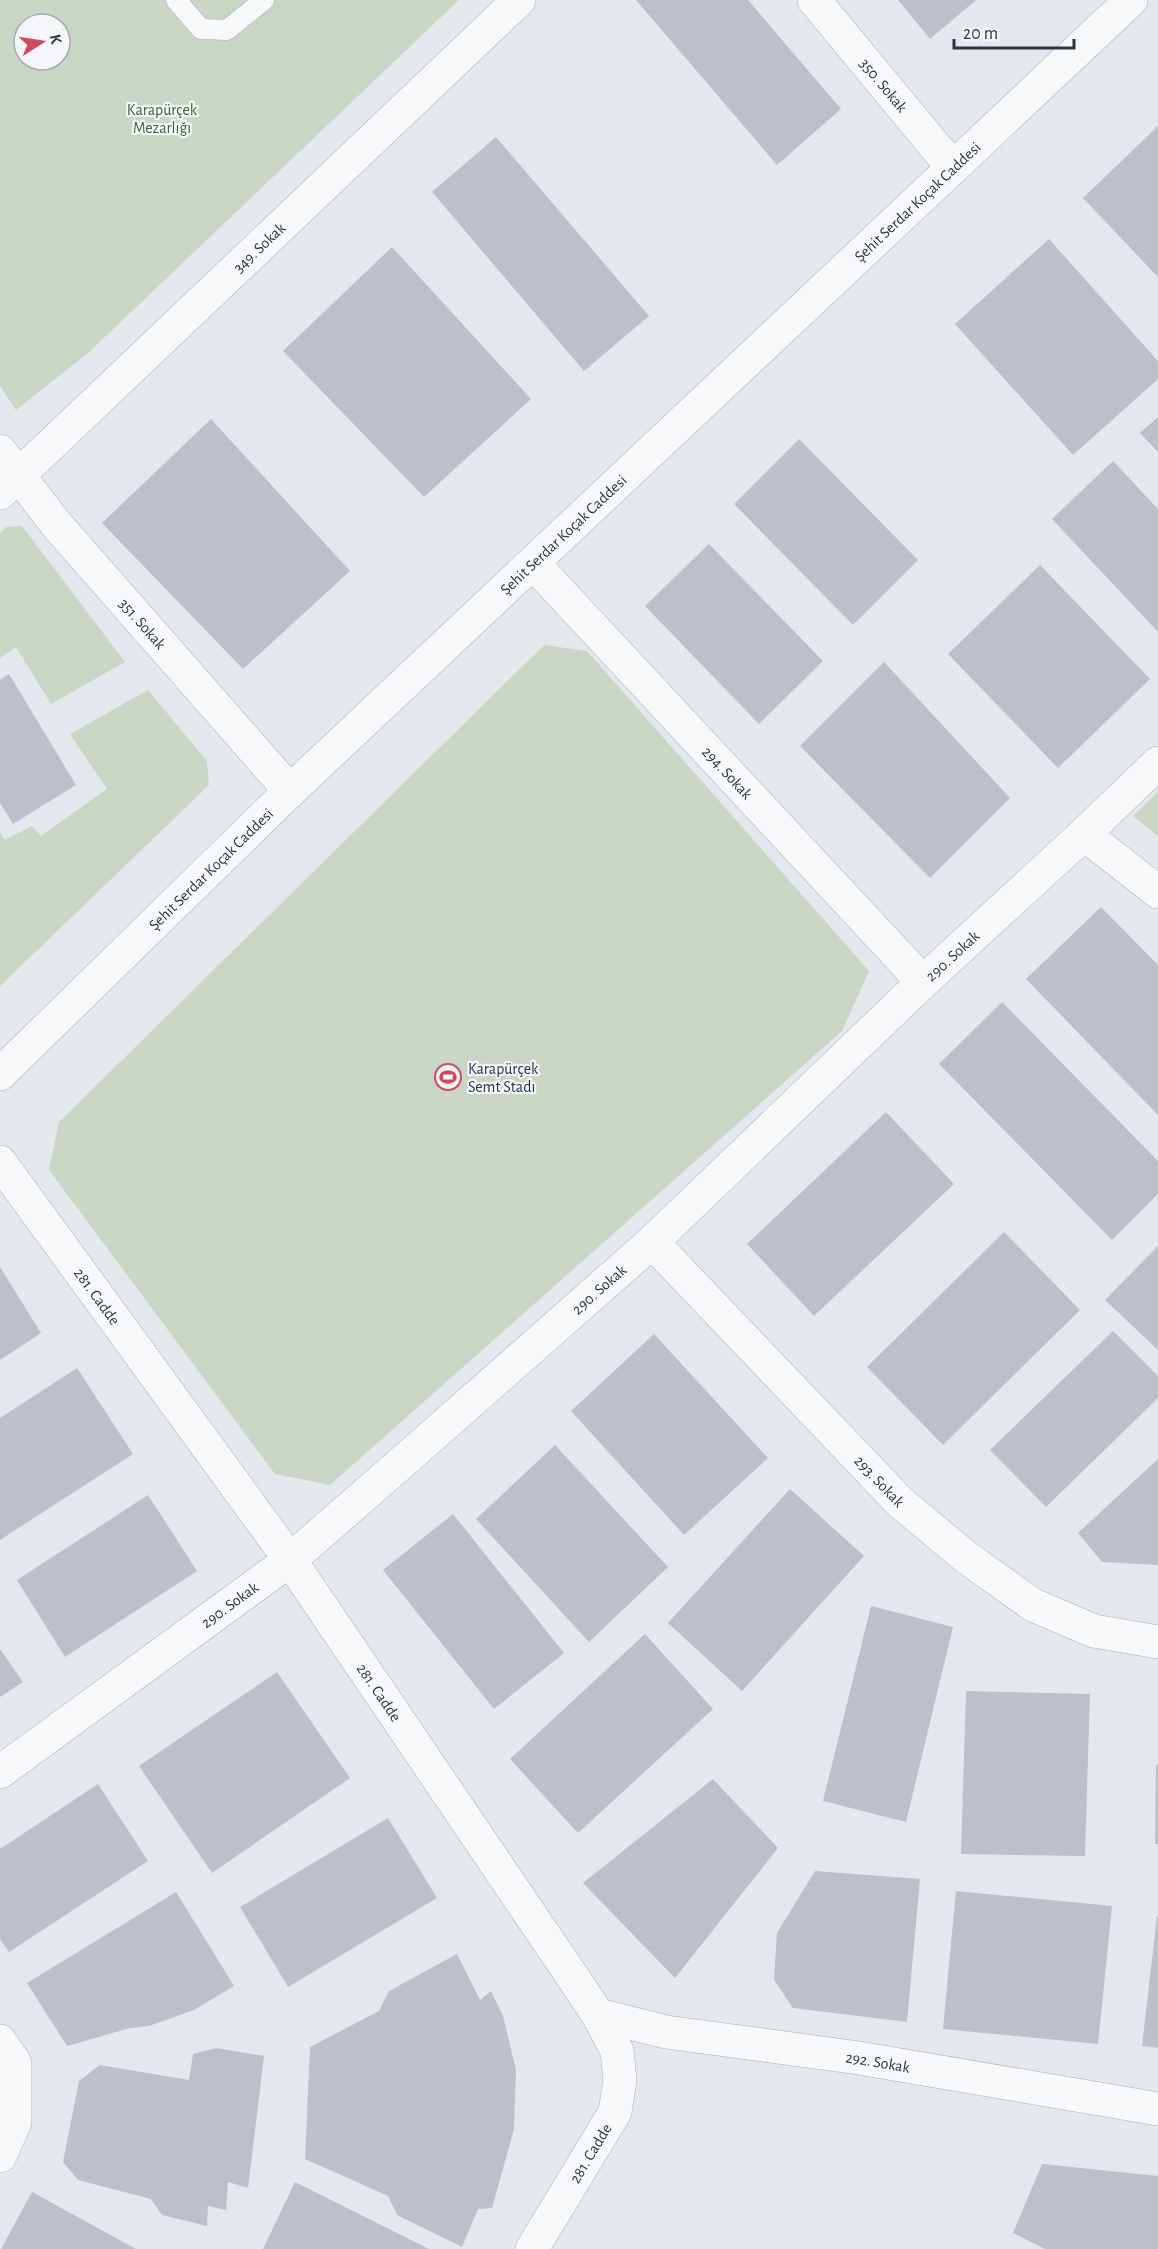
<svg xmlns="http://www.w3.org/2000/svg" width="1158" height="2249" font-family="'Alegreya Sans',sans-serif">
  <rect width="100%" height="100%" fill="#e4e7ec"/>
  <g fill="#c9d6c5" fill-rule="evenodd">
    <path d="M 0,0 L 459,0 L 88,353 L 16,410 L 0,386 ZM 24,24 L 60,24 L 60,60 L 24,60 Z"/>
    <polygon points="22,526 125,662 51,704 16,647 0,658 0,533 6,527"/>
    <polygon points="544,645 587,651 869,971 842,1031 330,1485 275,1474 49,1170 59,1122"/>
    <polygon points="148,690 207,761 209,785 0,986 0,833 5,840 32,826 41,836 107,789 70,734"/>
    <polygon points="1158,792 1158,836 1133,816"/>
  </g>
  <g fill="#bbc0ca">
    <polygon points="636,0 748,0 841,109 777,165"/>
    <polygon points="898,0 976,0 930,39"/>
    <polygon points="1158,126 1158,277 1083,198"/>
    <polygon points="496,137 649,316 584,371 432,192"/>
    <polygon points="1049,239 1158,361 1158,379 1073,455 955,324"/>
    <polygon points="392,247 531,399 424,497 283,351"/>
    <polygon points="1158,417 1158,452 1140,433"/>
    <polygon points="211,419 350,571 243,669 102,523"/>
    <polygon points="799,439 918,560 853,625 734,504"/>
    <polygon points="1113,461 1158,509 1158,632 1052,519"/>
    <polygon points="709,544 823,661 759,724 645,606"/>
    <polygon points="1040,565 1150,679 1058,768 948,654"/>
    <polygon points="884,662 1010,798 930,878 800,746"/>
    <polygon points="9,674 76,785 13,824 0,803 0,680"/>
    <polygon points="1101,907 1158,965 1158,1115 1026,979"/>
    <polygon points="1002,1002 1158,1161 1158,1194 1112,1240 939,1064"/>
    <polygon points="886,1112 954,1184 814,1316 747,1244"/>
    <polygon points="1004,1232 1080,1310 943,1445 867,1367"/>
    <polygon points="1158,1246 1158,1350 1105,1300"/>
    <polygon points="0,1267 41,1333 0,1360"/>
    <polygon points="1113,1331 1158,1376 1158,1398 1046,1507 990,1450"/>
    <polygon points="654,1334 768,1458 684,1535 571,1411"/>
    <polygon points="77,1368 133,1454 0,1540 0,1418"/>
    <polygon points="555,1445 668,1567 589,1642 476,1519"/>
    <polygon points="1158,1459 1158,1565 1102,1562 1078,1533"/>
    <polygon points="790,1489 864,1556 742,1691 668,1623"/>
    <polygon points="148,1495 197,1571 65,1657 17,1580"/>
    <polygon points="453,1514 564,1653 494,1709 383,1570"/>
    <polygon points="871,1606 953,1627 906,1822 823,1801"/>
    <polygon points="645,1634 713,1709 578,1833 510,1759"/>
    <polygon points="0,1649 23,1682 0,1697"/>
    <polygon points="277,1672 350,1778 212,1873 139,1766"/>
    <polygon points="966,1691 1090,1694 1085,1856 961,1854"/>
    <polygon points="1156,1765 1158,1765 1158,1844 1155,1844"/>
    <polygon points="713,1779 778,1848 675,1978 583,1883"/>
    <polygon points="98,1784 148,1861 9,1952 0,1939 0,1849"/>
    <polygon points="388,1818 437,1898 288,1987 240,1907"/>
    <polygon points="815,1871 920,1879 907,2022 793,2008 774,1980 777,1933"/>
    <polygon points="956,1891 1112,1906 1098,2044 943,2029"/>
    <polygon points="176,1892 234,1986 194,2010 149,2026 130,2028 67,2046 27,1983"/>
    <polygon points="1157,1916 1158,1917 1158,2048 1142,2046"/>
    <polygon points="457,1954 480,2000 491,1991 503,2016 516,2070 514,2129 492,2208 478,2209 462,2247 397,2215 388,2196 305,2159 310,2047 379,2011 389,1991"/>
    <polygon points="216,2048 264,2056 248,2188 228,2182 226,2210 208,2206 207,2226 162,2215 151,2199 78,2180 63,2162 79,2081 100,2065 189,2080 193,2054"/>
    <polygon points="1042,2164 1158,2176 1158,2249 1045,2249 1013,2233"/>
    <polygon points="295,2182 429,2249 263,2249"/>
    <polygon points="32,2192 136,2249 1,2249"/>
  </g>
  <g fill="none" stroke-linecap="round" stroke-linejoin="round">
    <defs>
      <polyline id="service" points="176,0 201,29 227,30 264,0"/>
      <g id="minor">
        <path id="s1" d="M 814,0 L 953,168"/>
        <path id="s2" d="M 0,451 L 56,524 L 290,791"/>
        <path id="s3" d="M 0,493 L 519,0"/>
        <path id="s4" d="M 533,563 L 923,982"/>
        <polyline points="1084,834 1158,892"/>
        <path id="s5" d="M 652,1242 L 901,1503 L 966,1557 L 1033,1605 L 1094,1631 L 1158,1642"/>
        <path id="s6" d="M 0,1772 L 290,1560 L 391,1472 L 652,1242 L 923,982 L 1084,834 L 1158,763"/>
        <path id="s7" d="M 598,2015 L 666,2032 L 859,2058 L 1158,2109"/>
        <polyline points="0,2041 15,2063 15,2122 0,2156"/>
      </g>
      <g id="tertiary">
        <path id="s8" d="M 0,1074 L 290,791 L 1131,0"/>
        <path id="s9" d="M 0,1162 L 290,1560 L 572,1976 L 598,2015 L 617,2051 L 620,2080 L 615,2112 L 532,2249"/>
      </g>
    </defs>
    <use href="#service" stroke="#a9aeb7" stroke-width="21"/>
    <use href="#minor" stroke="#a9aeb7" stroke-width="34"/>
    <use href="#tertiary" stroke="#a9aeb7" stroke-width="34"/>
    <use href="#service" stroke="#f7f8fa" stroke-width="20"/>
    <use href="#minor" stroke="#f7f8fa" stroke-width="33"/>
    <use href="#tertiary" stroke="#f7f8fa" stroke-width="33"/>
  </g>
  <defs>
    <symbol id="stadium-ring" viewBox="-11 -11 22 22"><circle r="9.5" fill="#f4f6f9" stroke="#d1495b" stroke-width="1.5"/><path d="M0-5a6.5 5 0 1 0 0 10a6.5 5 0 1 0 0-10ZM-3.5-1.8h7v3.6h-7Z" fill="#d1495b"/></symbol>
  </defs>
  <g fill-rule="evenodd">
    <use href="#stadium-ring" x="433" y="1062" width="30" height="30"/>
  </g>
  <g text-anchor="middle" stroke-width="4.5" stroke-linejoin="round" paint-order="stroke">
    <g font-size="16" fill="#2b3445" stroke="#f4f6f9">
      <text dy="6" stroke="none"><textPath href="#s1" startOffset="110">350. Sokak</textPath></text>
      <text dy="6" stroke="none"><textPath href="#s8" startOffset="1266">Şehit Serdar Koçak Caddesi</textPath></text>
      <text dy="6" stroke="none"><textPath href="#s3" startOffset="357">349. Sokak</textPath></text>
      <text dy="6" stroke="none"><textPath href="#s8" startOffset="780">Şehit Serdar Koçak Caddesi</textPath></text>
      <text dy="6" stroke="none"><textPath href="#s2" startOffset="224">351. Sokak</textPath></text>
      <text dy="6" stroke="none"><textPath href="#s4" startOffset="286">294. Sokak</textPath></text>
      <text dy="6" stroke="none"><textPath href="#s8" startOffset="294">Şehit Serdar Koçak Caddesi</textPath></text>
      <text dy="6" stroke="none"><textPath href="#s6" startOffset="1256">290. Sokak</textPath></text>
      <text dy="6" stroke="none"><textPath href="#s6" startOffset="770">290. Sokak</textPath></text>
      <text dy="6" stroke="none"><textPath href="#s9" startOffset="166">281. Cadde</textPath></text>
      <text dy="6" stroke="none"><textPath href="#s5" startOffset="330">293. Sokak</textPath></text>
      <text dy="6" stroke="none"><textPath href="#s6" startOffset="284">290. Sokak</textPath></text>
      <text dy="6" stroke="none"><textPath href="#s9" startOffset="652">281. Cadde</textPath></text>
      <text dy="6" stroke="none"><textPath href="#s7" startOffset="284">292. Sokak</textPath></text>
      <text transform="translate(590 2153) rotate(-59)" y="6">281. Cadde</text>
    </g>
    <g font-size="16" fill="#3f6138" stroke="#f4f6f9">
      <text x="162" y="115">Karapürçek<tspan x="162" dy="18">Mezarlığı</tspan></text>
    </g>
    <g font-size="16" fill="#2b3445" stroke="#f4f6f9" text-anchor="start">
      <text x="468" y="1074">Karapürçek<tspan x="468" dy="18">Semt Stadı</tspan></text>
    </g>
  </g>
  <g transform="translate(42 42) rotate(78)"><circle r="28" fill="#f4f6f9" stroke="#a4a8b1" stroke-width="1.5"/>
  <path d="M0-4.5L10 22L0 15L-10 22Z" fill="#d1495b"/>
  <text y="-9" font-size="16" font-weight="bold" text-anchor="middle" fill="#2b3445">K</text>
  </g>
  <path d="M954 39v9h120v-9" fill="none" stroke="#2b3445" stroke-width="3"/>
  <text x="963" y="39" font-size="18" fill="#2b3445" stroke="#f4f6f9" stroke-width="4.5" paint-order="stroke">20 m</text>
</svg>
